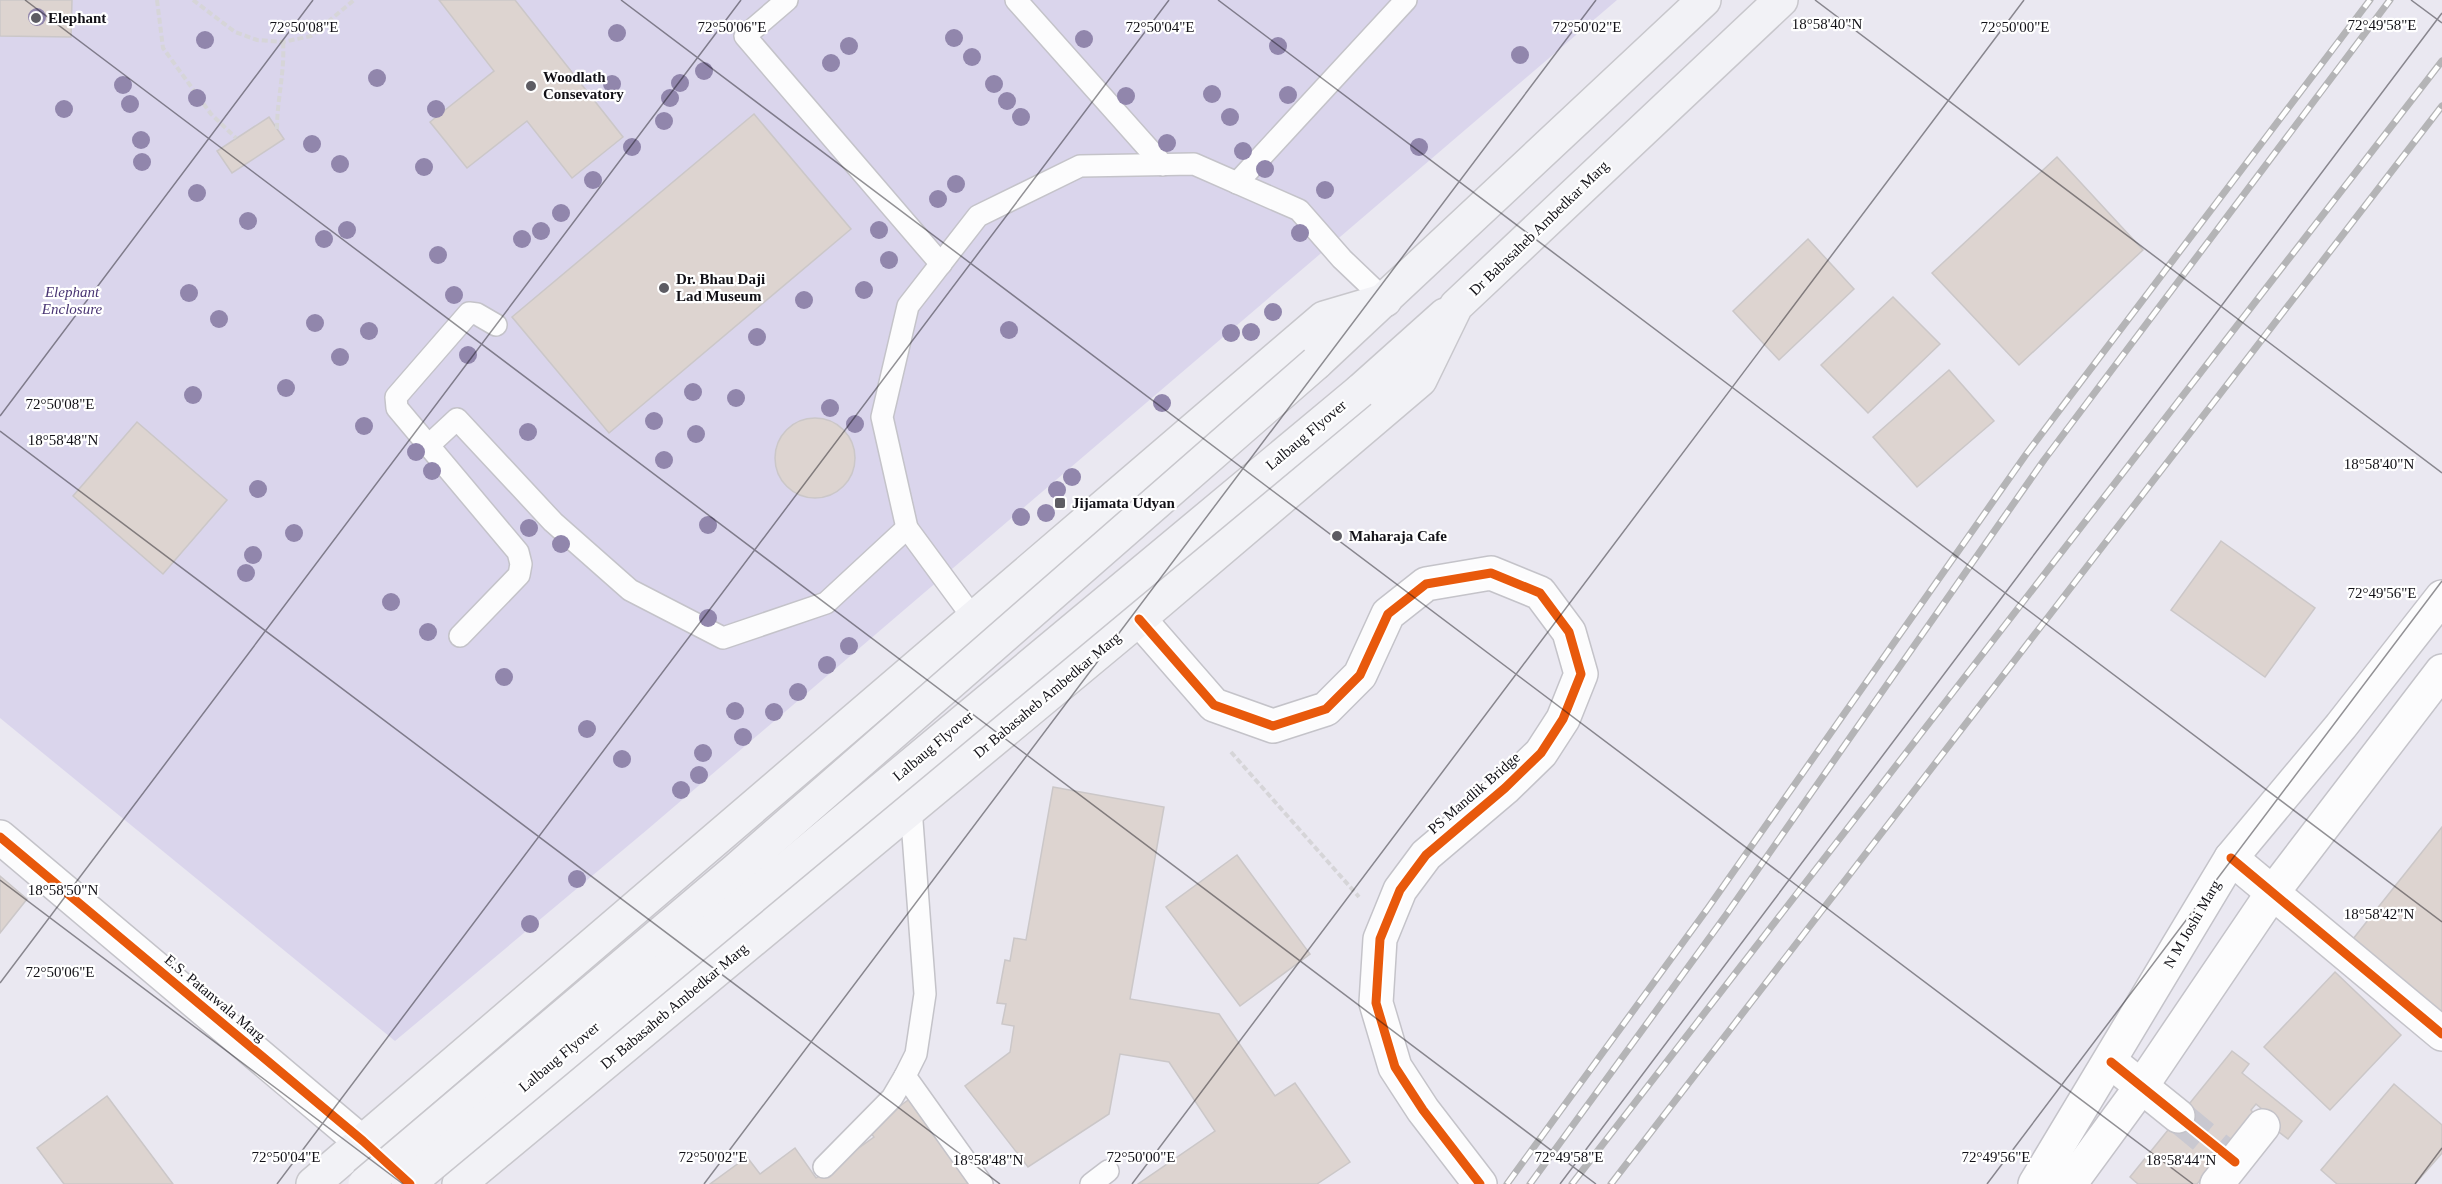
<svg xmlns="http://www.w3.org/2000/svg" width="2442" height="1184" font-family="Georgia,serif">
  <rect width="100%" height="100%" fill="#eae8f1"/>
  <polygon fill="#dad5ec" points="0,0 1617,0 648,829 395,1041 0,718"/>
  <g fill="#ddd4d0" stroke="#cbc7c8" stroke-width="1.5">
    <polygon points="0,0 72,0 71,37 0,36"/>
    <polygon points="439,0 515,0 623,137 572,178 527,121 467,168 430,122 494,71"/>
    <polygon points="754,114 851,229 609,433 512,317"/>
    <polygon points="269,117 284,139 232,173 217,151"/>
    <polygon points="2057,157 2143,250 2019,365 1932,273"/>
    <polygon points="1808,239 1854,289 1779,360 1733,311"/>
    <polygon points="1893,297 1940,344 1868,413 1821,365"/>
    <polygon points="1949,370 1994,421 1917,487 1873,437"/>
    <circle cx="815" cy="458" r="40"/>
    <polygon points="137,422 227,500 163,574 73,496"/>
    <polygon points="2221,541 2315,608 2265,677 2171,610"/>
    <polygon points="1053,787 1164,807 1130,999 1219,1014 1275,1096 1295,1083 1350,1162 1317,1184 1138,1184 1215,1131 1169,1062 1120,1054 1109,1114 1028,1167 965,1086 1010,1052 1014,1026 1002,1024 1006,1004 997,1003 1005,960 1010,961 1014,938 1026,940"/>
    <polygon points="2442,827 2442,1014 2353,939"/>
    <polygon points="1237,855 1310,954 1240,1006 1166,907"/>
    <polygon points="0,876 27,899 0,933"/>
    <polygon points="2335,972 2401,1035 2330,1110 2264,1047"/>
    <polygon points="2232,1051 2249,1064 2242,1073 2302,1121 2288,1139 2267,1123 2269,1115 2256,1104 2251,1110 2254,1114 2197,1184 2138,1184 2130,1177"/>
    <polygon points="2394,1084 2442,1125 2442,1153 2415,1184 2337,1184 2321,1170"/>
    <polygon points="107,1096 173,1184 64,1184 37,1148"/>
    <polygon points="911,1098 973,1184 710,1184 747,1157 760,1174 795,1148 816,1178 874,1137 868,1129"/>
  </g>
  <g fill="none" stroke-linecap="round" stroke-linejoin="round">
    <polyline stroke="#c9c8d0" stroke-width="33" stroke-dasharray="33 16" stroke-linecap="butt" points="2178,1116 2224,1154"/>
    <defs>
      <g id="service">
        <polyline points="787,0 745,36 941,264"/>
        <polyline points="1016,0 1163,165"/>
        <polyline points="1237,183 1406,0"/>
        <polyline points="429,445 457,419 553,522 630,590 723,638 826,603 907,528"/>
        <polyline points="974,619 907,528 882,417 908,306 978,216 1080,166 1194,164 1299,210 1342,259 1385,300"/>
        <polyline points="460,636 519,575 521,564 518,552 397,408 396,397 469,313 477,314 496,325"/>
        <polyline points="911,808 925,994 916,1054 905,1076 982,1184"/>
        <polyline points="824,1167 892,1098 905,1076"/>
        <polyline points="1091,1184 1108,1171"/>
      </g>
      <g id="minor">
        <polyline points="2231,858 2442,1034"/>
        <polyline points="2111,1062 2178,1116"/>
        <polyline points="2217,1184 2263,1126"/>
      </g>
      <g id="tertiary">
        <polyline points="1139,619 1214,705 1273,726 1326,709 1360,675 1388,614 1426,584 1491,573 1540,593 1569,632 1581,674 1563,719 1541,753 1505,788 1426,855 1400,890 1380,939 1376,1003 1395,1067 1423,1110 1480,1184"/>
        <polyline points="0,837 384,1161"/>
      </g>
      <g id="secondary">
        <polyline points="2035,1184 2231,858 2341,726 2442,597"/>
        <polyline points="2070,1184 2141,1087 2273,892 2442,671"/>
      </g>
      <g id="trunk">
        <polyline points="1316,363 1704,0"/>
        <polyline points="1360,391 1445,315"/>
        <polyline points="313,1184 1324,318 1385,300"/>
        <polyline points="459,1184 1139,619 1420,380 1456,306 1781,0"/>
      </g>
    </defs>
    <use href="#service" stroke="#c4c3c9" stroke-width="24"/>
    <use href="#minor" stroke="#c4c3c9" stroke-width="36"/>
    <use href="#tertiary" stroke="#c4c3c9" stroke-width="36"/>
    <use href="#secondary" stroke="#c4c3c9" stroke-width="36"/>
    <use href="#trunk" stroke="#c8c7cc" stroke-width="36"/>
    <g stroke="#d6d5d8" stroke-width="4" stroke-dasharray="6 3" stroke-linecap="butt">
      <polyline points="157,0 163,48 211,114 236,138"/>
      <polyline points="193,0 235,32 257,40 283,42 311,36 354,0"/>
      <path d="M 277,129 C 277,99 285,72 283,42"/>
      <polyline points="1231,752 1359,897"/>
    </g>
    <use href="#service" stroke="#fcfcfd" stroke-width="21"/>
    <use href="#minor" stroke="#fcfcfd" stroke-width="33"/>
    <use href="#tertiary" stroke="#fcfcfd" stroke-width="33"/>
    <use href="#secondary" stroke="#fcfcfd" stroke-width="33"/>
    <use href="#trunk" stroke="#f2f2f6" stroke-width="33"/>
    <defs>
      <g id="rail">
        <polyline points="1507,1184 1708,908 2027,453 2370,0"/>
        <polyline points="1530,1184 1726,915 2044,460 2390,0"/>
        <polyline points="1572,1184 2442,61"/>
        <polyline points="1611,1184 2442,106"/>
      </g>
    </defs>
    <use href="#rail" stroke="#b4b4b6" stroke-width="7"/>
    <use href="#rail" stroke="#fff" stroke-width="4.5" stroke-dasharray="14" stroke-linecap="butt"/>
    <defs>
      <g id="trunk-bridge">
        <polyline points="365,1184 736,870 1316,363"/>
        <polyline points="408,1184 1360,391"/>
      </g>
    </defs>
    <use href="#trunk-bridge" stroke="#c8c7cc" stroke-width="36" stroke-linecap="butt"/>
    <use href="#trunk-bridge" stroke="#f2f2f6" stroke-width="33"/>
    <defs>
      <g id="cycleway">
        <polyline points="1139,619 1214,705 1273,726 1326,709 1360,675 1388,614 1426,584 1491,573 1540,593 1569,632 1581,674 1563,719 1541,753 1505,788 1426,855 1400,890 1380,939 1376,1003 1395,1067 1423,1110 1480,1184"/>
        <polyline points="0,837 363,1141 410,1184"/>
        <polyline points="2231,858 2442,1034"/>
        <polyline points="2111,1062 2235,1162"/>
      </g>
    </defs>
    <use href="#cycleway" stroke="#fff" stroke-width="13"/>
    <use href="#cycleway" stroke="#e8590c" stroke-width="9"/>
  </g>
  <g fill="#9186ac">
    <circle cx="37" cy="17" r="9"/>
    <circle cx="617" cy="33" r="9"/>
    <circle cx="954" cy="38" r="9"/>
    <circle cx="1084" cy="39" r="9"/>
    <circle cx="205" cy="40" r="9"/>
    <circle cx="849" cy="46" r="9"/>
    <circle cx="1278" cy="46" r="9"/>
    <circle cx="1520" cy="55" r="9"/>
    <circle cx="972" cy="57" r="9"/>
    <circle cx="831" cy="63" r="9"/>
    <circle cx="704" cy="71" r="9"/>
    <circle cx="377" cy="78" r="9"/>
    <circle cx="680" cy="83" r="9"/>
    <circle cx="612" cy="84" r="9"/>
    <circle cx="994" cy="84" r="9"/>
    <circle cx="123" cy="85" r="9"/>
    <circle cx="1212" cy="94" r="9"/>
    <circle cx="1288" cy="95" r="9"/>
    <circle cx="1126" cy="96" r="9"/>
    <circle cx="197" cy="98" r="9"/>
    <circle cx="670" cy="98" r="9"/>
    <circle cx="1007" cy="101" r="9"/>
    <circle cx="130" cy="104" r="9"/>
    <circle cx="64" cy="109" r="9"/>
    <circle cx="436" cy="109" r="9"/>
    <circle cx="1021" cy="117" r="9"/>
    <circle cx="1230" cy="117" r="9"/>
    <circle cx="664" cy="121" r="9"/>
    <circle cx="141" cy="140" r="9"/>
    <circle cx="1167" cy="143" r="9"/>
    <circle cx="312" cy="144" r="9"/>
    <circle cx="632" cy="147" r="9"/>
    <circle cx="1419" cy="147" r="9"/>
    <circle cx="1243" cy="151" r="9"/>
    <circle cx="142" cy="162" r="9"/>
    <circle cx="340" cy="164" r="9"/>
    <circle cx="424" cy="167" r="9"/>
    <circle cx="1265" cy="169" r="9"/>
    <circle cx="593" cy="180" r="9"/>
    <circle cx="956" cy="184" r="9"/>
    <circle cx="1325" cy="190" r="9"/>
    <circle cx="197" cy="193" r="9"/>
    <circle cx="938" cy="199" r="9"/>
    <circle cx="561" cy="213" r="9"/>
    <circle cx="248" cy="221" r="9"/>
    <circle cx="347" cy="230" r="9"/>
    <circle cx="879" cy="230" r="9"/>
    <circle cx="541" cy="231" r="9"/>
    <circle cx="1300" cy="233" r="9"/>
    <circle cx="324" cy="239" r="9"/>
    <circle cx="522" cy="239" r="9"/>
    <circle cx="438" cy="255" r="9"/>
    <circle cx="889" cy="260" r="9"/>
    <circle cx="864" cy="290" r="9"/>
    <circle cx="189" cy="293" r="9"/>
    <circle cx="454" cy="295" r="9"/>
    <circle cx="804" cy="300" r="9"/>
    <circle cx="1273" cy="312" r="9"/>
    <circle cx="219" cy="319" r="9"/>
    <circle cx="315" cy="323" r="9"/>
    <circle cx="1009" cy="330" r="9"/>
    <circle cx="369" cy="331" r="9"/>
    <circle cx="1251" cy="332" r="9"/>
    <circle cx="1231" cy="333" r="9"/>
    <circle cx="757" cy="337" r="9"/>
    <circle cx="468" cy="355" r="9"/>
    <circle cx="340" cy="357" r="9"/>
    <circle cx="286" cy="388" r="9"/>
    <circle cx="693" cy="392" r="9"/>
    <circle cx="193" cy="395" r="9"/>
    <circle cx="736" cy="398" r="9"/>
    <circle cx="1162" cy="403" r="9"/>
    <circle cx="830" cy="408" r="9"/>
    <circle cx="654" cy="421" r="9"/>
    <circle cx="855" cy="424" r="9"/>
    <circle cx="364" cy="426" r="9"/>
    <circle cx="528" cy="432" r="9"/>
    <circle cx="696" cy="434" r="9"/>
    <circle cx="416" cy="452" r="9"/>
    <circle cx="664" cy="460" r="9"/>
    <circle cx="432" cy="471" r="9"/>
    <circle cx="1072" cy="477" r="9"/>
    <circle cx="258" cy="489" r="9"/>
    <circle cx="1057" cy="490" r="9"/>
    <circle cx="1046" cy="513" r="9"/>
    <circle cx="1021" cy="517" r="9"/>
    <circle cx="708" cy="525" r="9"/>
    <circle cx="529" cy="528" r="9"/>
    <circle cx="294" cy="533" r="9"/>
    <circle cx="561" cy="544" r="9"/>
    <circle cx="253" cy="555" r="9"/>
    <circle cx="246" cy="573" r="9"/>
    <circle cx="391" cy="602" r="9"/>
    <circle cx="708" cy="618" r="9"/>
    <circle cx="428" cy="632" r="9"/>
    <circle cx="849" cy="646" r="9"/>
    <circle cx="827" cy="665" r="9"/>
    <circle cx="504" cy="677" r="9"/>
    <circle cx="798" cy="692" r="9"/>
    <circle cx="735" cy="711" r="9"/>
    <circle cx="774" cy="712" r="9"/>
    <circle cx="587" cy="729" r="9"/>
    <circle cx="743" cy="737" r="9"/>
    <circle cx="703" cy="753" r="9"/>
    <circle cx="622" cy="759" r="9"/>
    <circle cx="699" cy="775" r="9"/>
    <circle cx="681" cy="790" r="9"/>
    <circle cx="577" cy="879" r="9"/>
    <circle cx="530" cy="924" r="9"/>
  </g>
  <path fill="none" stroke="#111016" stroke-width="1.5" stroke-opacity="0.45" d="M 25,0 L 1596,1184M 621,0 L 2193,1184M 1218,0 L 2442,922M 1815,0 L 2442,473M 2411,0 L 2442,23M 0,416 L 313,0M 0,431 L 1000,1184M 0,880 L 403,1184M 0,983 L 741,0M 277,1184 L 1169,0M 704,1184 L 1596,0M 1132,1184 L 2024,0M 1560,1184 L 2442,13M 1987,1184 L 2442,581M 2415,1184 L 2442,1148"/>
  <g fill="#5d5c63" stroke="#fff" stroke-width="2">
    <circle cx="36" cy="18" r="6"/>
    <circle cx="531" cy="86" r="6"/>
    <circle cx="664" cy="288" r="6"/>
    <rect x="1054" y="497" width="12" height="12" rx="3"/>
    <circle cx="1337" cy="536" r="6"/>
  </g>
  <g text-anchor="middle" stroke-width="4.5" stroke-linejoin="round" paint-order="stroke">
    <g font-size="15" font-weight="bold" fill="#111016" stroke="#fff" text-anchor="start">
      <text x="48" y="23">Elephant</text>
      <text x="543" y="82">Woodlath<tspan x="543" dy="17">Consevatory</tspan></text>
      <text x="676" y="284">Dr. Bhau Daji<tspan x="676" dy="17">Lad Museum</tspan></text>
      <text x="1072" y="508">Jijamata Udyan</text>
      <text x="1349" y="541">Maharaja Cafe</text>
    </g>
    <g font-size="15" fill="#111016" stroke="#fff">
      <text transform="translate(1539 228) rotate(-44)" y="5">Dr Babasaheb Ambedkar Marg</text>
      <text transform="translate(1306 435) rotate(-40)" y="5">Lalbaug Flyover</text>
      <text transform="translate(1047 695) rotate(-40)" y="5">Dr Babasaheb Ambedkar Marg</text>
      <text transform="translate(933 746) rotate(-40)" y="5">Lalbaug Flyover</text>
      <text transform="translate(1474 793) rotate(-41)" y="5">PS Mandlik Bridge</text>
      <text transform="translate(2192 924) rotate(-60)" y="5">N M Joshi Marg</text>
      <text transform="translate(215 998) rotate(40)" y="5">E.S. Patanwala Marg</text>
      <text transform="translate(674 1006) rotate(-40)" y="5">Dr Babasaheb Ambedkar Marg</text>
      <text transform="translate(559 1057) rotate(-40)" y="5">Lalbaug Flyover</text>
    </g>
    <g font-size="15" font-style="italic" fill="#493573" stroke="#fff">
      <text x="72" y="297">Elephant<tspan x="72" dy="17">Enclosure</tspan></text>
    </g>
  </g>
  <g font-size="15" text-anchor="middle" fill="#111016" stroke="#fff" stroke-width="4.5" stroke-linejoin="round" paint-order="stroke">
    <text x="1827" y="29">18°58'40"N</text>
    <text x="2382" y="30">72°49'58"E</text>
    <text x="304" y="32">72°50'08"E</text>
    <text x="732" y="32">72°50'06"E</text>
    <text x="1160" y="32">72°50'04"E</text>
    <text x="1587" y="32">72°50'02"E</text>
    <text x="2015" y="32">72°50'00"E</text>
    <text x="60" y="409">72°50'08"E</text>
    <text x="63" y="445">18°58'48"N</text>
    <text x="2379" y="469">18°58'40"N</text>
    <text x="2382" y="598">72°49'56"E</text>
    <text x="63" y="895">18°58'50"N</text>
    <text x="2379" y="919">18°58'42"N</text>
    <text x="60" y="977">72°50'06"E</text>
    <text x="286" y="1162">72°50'04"E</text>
    <text x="713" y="1162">72°50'02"E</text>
    <text x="1141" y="1162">72°50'00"E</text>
    <text x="1569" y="1162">72°49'58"E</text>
    <text x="1996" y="1162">72°49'56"E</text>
    <text x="988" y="1165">18°58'48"N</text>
    <text x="2181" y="1165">18°58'44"N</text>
  </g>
</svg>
